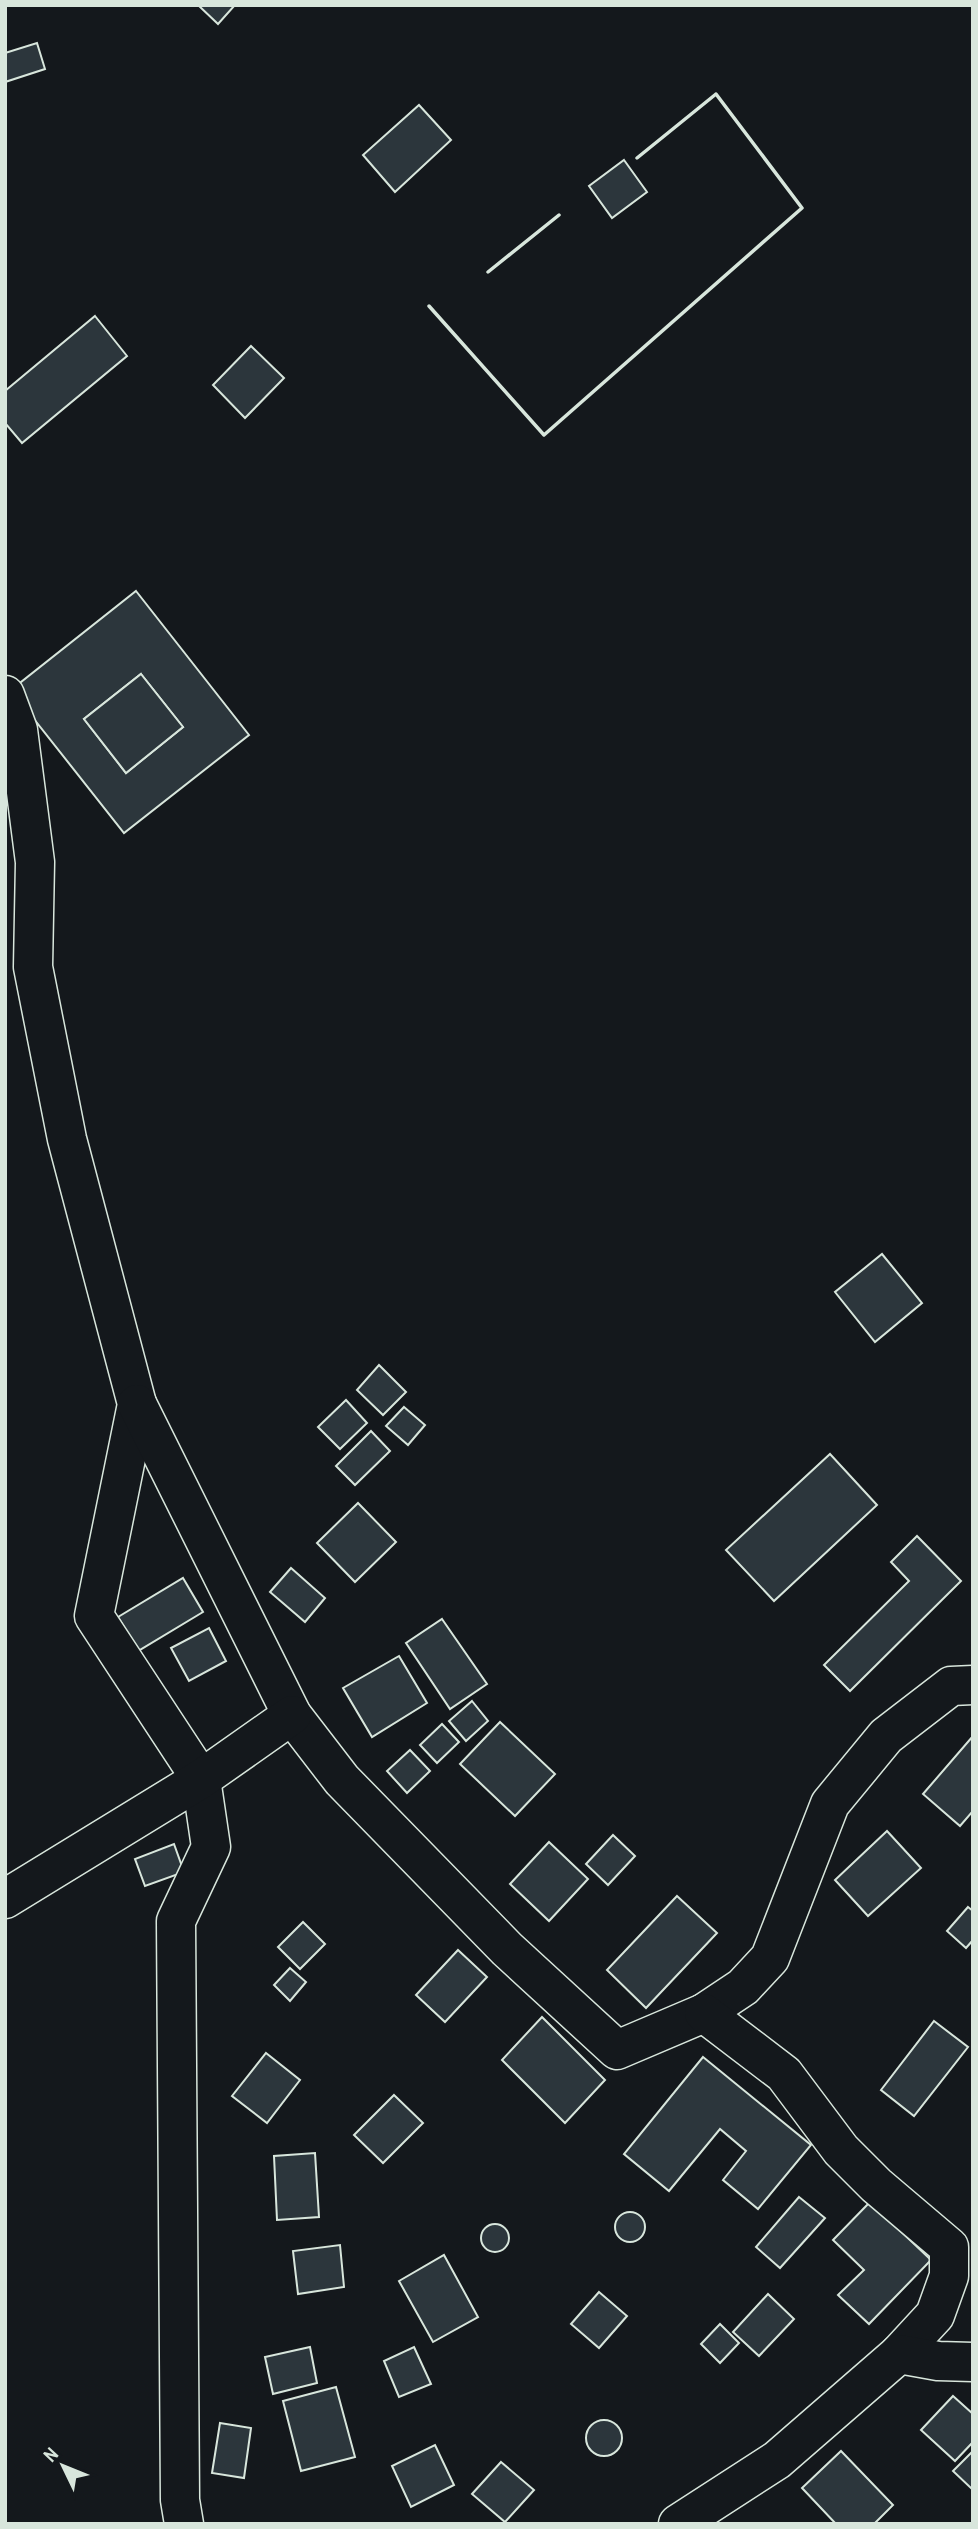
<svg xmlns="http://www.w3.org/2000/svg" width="978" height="2529" font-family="'Archivo Narrow',sans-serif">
  <rect width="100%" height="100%" fill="#14181c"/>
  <g fill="#2c363c" stroke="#d8e6dc" stroke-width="2" fill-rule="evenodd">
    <polygon points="198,5 235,5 218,24"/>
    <polygon points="37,43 45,69 5,82 5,53"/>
    <polygon points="419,105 451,140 395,192 363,155"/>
    <polygon points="624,160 647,192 612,218 589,186"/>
    <polygon points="95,316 127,356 22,443 5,423 5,391"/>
    <polygon points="251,346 284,378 245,418 213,385"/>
    <path d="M 136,591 L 249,735 L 124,833 L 11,690 ZM 141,674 L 183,727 L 126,773 L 84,719 Z"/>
    <polygon points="141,674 183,727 126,773 84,719"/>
    <polygon points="882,1254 922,1303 875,1342 835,1292"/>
    <polygon points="379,1365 406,1392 383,1415 357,1390"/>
    <polygon points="346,1400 367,1423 340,1449 318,1427"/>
    <polygon points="404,1407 425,1425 408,1445 386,1426"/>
    <polygon points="371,1431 390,1451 355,1485 336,1466"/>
    <polygon points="830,1454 877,1505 774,1601 726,1550"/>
    <polygon points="358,1503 396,1542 355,1582 317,1543"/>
    <polygon points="917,1536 961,1581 850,1691 824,1665 909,1581 891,1562"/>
    <polygon points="291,1568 325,1598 305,1622 270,1592"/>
    <polygon points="183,1578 203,1612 138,1651 118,1617"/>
    <polygon points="442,1619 487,1684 450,1709 406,1643"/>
    <polygon points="209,1628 226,1661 189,1681 171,1648"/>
    <polygon points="399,1656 427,1703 372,1737 343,1688"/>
    <polygon points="472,1701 488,1721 466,1741 449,1721"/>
    <polygon points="500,1722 555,1774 515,1816 460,1764"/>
    <polygon points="442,1724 459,1742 437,1763 420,1745"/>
    <polygon points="973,1736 973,1811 960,1826 923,1794"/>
    <polygon points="410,1750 430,1771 407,1793 387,1771"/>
    <polygon points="887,1831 921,1868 868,1916 835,1880"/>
    <polygon points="613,1835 635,1856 608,1885 586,1864"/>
    <polygon points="549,1842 588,1879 549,1921 510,1884"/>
    <polygon points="174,1844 184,1872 145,1886 135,1859"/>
    <polygon points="677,1896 717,1933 646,2008 607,1970"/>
    <polygon points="968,1907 973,1911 973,1940 966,1948 947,1931"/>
    <polygon points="303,1922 325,1944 300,1969 278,1947"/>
    <polygon points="458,1950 487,1977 445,2022 416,1995"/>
    <polygon points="290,1968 306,1982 290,2001 274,1985"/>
    <polygon points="542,2017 605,2080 565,2123 502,2060"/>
    <polygon points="934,2021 968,2047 914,2116 881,2090"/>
    <polygon points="266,2053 300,2080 267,2123 232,2096"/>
    <polygon points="703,2057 811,2145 758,2209 723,2180 746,2151 720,2129 669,2191 624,2154"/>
    <polygon points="394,2095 423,2123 383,2163 354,2135"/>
    <polygon points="315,2153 319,2217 277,2220 274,2156"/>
    <polygon points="799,2197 825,2218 780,2268 756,2247"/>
    <polygon points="870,2202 931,2260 869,2324 838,2295 864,2270 833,2240"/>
    <circle cx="630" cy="2227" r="15"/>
    <circle cx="495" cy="2238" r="14"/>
    <polygon points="340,2245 344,2287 298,2294 293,2251"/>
    <polygon points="444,2255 478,2317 433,2342 399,2281"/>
    <polygon points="599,2292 627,2316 599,2348 571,2324"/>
    <polygon points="768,2294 794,2319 759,2356 733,2332"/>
    <polygon points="720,2324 739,2343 720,2363 701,2344"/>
    <polygon points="310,2347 317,2383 273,2394 265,2357"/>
    <polygon points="414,2347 431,2384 399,2397 384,2361"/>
    <polygon points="336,2387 355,2457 301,2471 283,2401"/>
    <polygon points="953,2396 973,2414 973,2442 955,2461 921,2430"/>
    <circle cx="604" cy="2438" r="18"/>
    <polygon points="220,2423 251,2428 244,2478 212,2473"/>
    <polygon points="435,2445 454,2485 411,2507 392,2466"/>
    <polygon points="841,2451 893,2505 874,2524 836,2524 802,2488"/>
    <polygon points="973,2451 973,2490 953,2471"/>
    <polygon points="501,2462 534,2490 505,2522 472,2494"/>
  </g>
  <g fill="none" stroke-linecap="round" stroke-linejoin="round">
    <defs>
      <g id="minor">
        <polyline points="5,695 18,730 35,862 33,967 67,1139 137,1404 94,1616 201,1779 211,1847 176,1921 180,2500 184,2524"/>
        <polyline points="137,1404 292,1715 342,1780 507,1949 617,2050 704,2013 743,1987 770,1958 830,1804 886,1736 951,1686 973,1685"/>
        <polyline points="5,1899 201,1779 292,1715"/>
        <polyline points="704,2013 784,2074 841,2150 876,2185 949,2247 949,2276 935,2315 899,2354"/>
        <polyline points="678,2524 777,2460 899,2354 938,2361 973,2362"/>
      </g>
    </defs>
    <use href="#minor" stroke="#d8e6dc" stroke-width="41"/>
    <use href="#minor" stroke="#14181c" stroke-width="38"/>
    <g stroke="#d8e6dc" stroke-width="3.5">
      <polyline points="488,272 559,215"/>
      <polyline points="429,306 544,435 802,208 716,94 637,158"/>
    </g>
  </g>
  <rect width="978" height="2529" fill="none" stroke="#d8e6dc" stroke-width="14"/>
  <g transform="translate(63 2466) rotate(313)" stroke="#14181c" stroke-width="5" paint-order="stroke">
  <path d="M0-5L12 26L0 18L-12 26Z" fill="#d8e6dc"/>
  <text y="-10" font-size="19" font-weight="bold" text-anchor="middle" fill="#d8e6dc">N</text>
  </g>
</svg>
